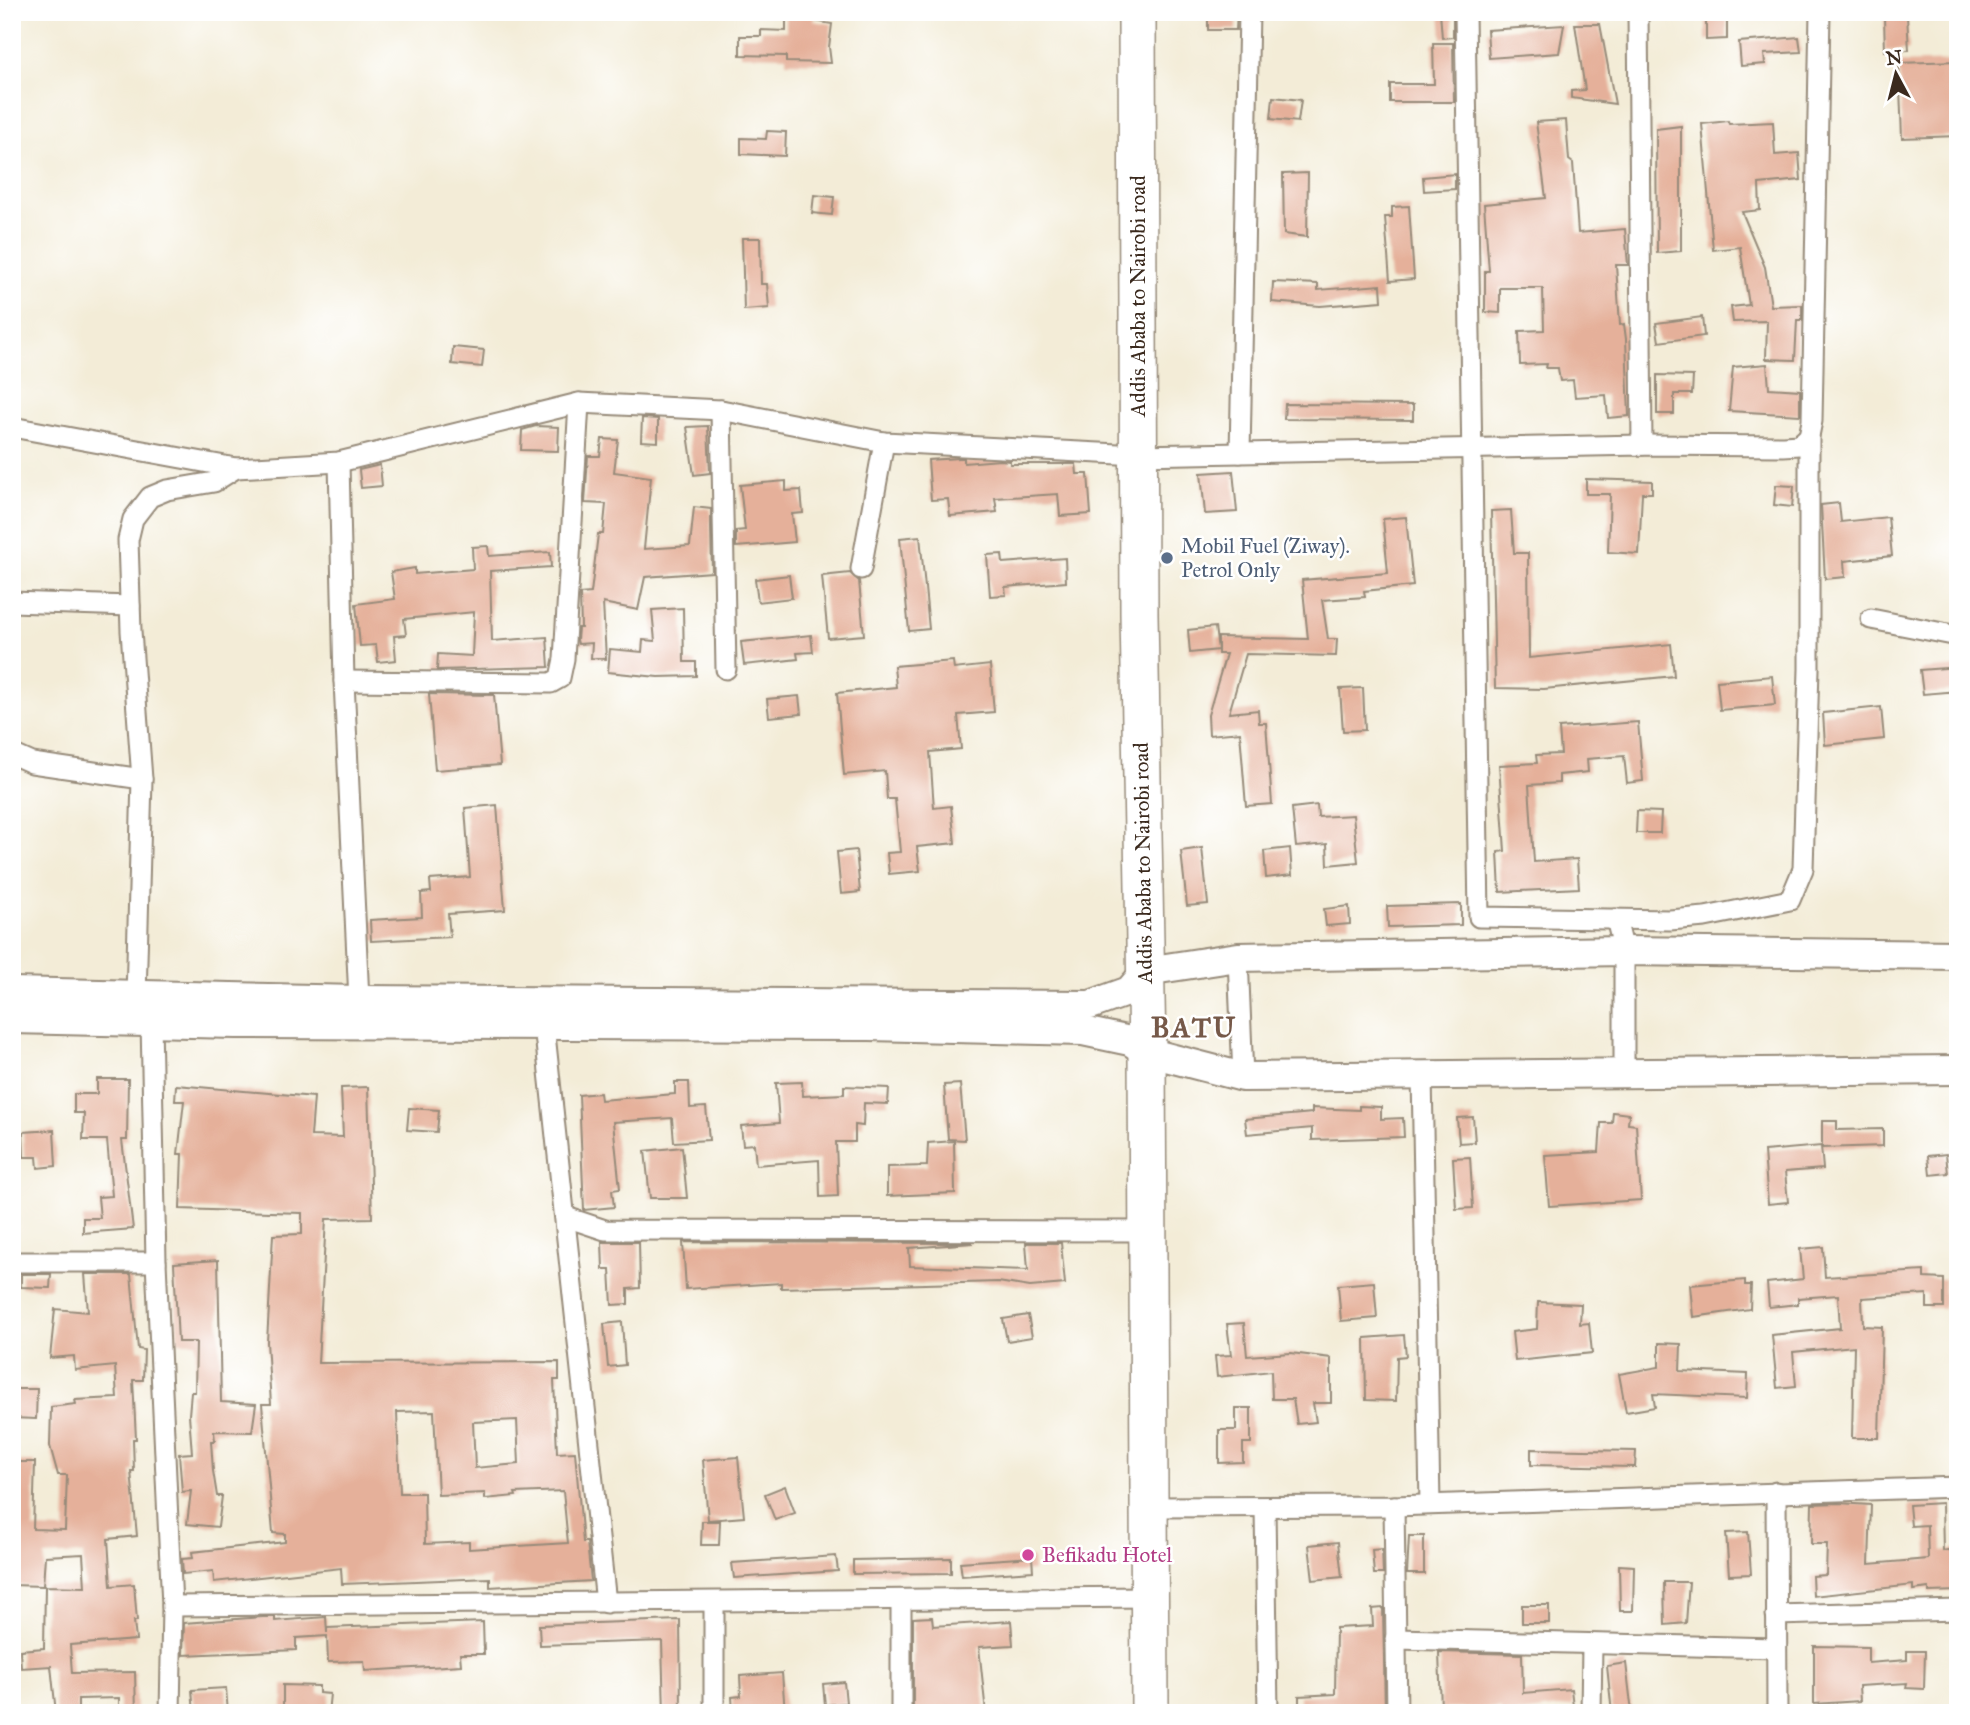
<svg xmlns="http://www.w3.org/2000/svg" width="1970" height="1725" font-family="'IM FELL Great Primer',serif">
  <rect width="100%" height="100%" fill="#fff"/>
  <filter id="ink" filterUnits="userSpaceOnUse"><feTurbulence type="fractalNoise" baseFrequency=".0143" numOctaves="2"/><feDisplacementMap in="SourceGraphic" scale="14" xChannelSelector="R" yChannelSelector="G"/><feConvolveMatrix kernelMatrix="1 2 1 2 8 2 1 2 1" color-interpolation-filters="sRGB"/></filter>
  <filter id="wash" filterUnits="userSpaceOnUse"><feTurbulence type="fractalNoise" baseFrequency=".00686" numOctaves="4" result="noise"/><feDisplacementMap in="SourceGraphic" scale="28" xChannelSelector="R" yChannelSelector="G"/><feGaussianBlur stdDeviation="1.57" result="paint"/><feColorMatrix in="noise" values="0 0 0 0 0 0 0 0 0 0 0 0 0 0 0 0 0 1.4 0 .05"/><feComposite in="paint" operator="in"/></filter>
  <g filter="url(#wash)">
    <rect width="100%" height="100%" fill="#f3ecd7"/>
    <g id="blocks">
      <g fill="#e5b09a" fill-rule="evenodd">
        <polygon points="1208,12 1237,12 1236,30 1208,30"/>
        <polygon points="1440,12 1453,12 1453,37 1442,38"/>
        <polygon points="1706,12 1727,12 1727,39 1706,40"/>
        <polygon points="786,14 814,14 814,21 832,24 829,47 831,63 786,62 786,56 740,55 740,36 761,36 761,30 786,31"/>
        <polygon points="1907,16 1909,50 1885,51 1884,17"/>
        <polygon points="1575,24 1600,24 1615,104 1571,98 1571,91 1585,90"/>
        <polygon points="1564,25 1559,53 1489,58 1487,30"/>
        <polygon points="1799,37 1801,52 1764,54 1765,64 1741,66 1739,42"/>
        <polygon points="1433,43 1453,43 1454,102 1390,102 1390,84 1434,84"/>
        <polygon points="1958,61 1958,136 1902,138 1899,63"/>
        <polygon points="1273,97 1301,100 1298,122 1271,119"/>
        <polygon points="1566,120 1569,160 1573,163 1578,233 1625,229 1628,265 1616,265 1620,325 1624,324 1626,339 1629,416 1608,418 1606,395 1575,397 1573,380 1560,381 1558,368 1546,368 1547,364 1520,365 1519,331 1544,330 1543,288 1500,288 1500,313 1485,312 1485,271 1489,271 1484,204 1546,198 1536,122"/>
        <polygon points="1728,121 1729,124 1773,122 1775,155 1799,153 1801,180 1759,184 1760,210 1742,212 1765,267 1771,306 1802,305 1802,320 1797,320 1795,360 1766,359 1767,321 1733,322 1731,307 1749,305 1740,247 1713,250 1702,124"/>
        <polygon points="1681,126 1681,251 1657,253 1656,129"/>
        <polygon points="767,131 786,132 785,156 741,154 741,138 766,139"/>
        <polygon points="1308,173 1307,237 1284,234 1283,174"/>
        <polygon points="1455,174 1455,189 1424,191 1423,177"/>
        <polygon points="814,195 834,197 832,215 812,213"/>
        <polygon points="1409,206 1414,279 1390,281 1385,217 1392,217 1392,207"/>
        <polygon points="742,238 760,238 761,284 767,284 769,308 744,310"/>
        <polygon points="1273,282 1318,284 1318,290 1381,285 1382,301 1320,306 1272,302"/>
        <polygon points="1702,317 1704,336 1659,342 1656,323"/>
        <polygon points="453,347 484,350 482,367 452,364"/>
        <polygon points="1767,364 1769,388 1800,390 1800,415 1729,411 1733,367"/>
        <polygon points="1657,375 1693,376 1692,394 1674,394 1674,414 1657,414"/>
        <polygon points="1285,404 1413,405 1413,420 1284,419"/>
        <polygon points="642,418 658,419 658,442 641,441"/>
        <polygon points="536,426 559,427 558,451 521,450 522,430"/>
        <polygon points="708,426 710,473 694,475 687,427"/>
        <polygon points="602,439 618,440 614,472 651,477 644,549 690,546 694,507 711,509 711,528 712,572 645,577 638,610 603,603 606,659 591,658 592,643 578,644 577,640 578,628 581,628 580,594 591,593 598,534 603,534 606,504 585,503 588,456 600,456"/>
        <polygon points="959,458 964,458 964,463 1000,460 1010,461 1010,464 1076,464 1077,474 1088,474 1091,514 1060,516 1058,494 995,498 997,512 950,516 948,499 931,500 928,460"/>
        <polygon points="380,465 382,486 361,488 359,470"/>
        <polygon points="1233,471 1237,512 1205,514 1201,473"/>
        <polygon points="1586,479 1652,481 1652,493 1642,493 1639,554 1608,552 1610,494 1586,494"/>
        <polygon points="786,481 786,491 801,490 803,513 792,514 795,542 736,547 736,531 745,530 740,485"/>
        <polygon points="1776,485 1794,486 1792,507 1774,505"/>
        <polygon points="1839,503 1841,522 1888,517 1892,556 1844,561 1845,577 1825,579 1821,505"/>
        <polygon points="1511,510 1514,553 1528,553 1529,658 1671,644 1674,676 1544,689 1495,688 1491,511"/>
        <polygon points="1406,517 1413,586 1364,591 1365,597 1322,600 1328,639 1337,639 1336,656 1246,654 1229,713 1258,710 1259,723 1266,723 1272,804 1246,806 1240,732 1209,735 1208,715 1226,654 1218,654 1218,637 1308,639 1302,580 1388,573 1383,519"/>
        <polygon points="920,536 929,629 909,631 900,538"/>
        <polygon points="488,546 489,556 550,552 551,567 490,571 492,641 547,637 549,667 437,670 438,654 472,656 474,612 404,619 406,635 394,636 396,660 378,662 376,645 360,646 356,604 395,599 391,572 415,568 415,574 473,569 472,547"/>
        <polygon points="1002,554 1003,563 1065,558 1066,582 1005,587 1006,595 990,596 987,555"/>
        <polygon points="850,573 859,581 864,635 828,638 822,576"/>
        <polygon points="789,575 792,598 758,602 755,579"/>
        <polygon points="683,608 684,662 696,662 696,676 658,677 608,672 610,649 642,652 643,640 655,641 652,610"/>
        <polygon points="1215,627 1218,650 1190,653 1188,630"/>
        <polygon points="811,635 813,652 797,653 798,659 744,665 741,642"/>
        <polygon points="953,661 954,669 990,665 994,712 958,715 961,749 930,752 934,808 951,806 955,843 917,847 920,871 889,874 887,853 900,852 895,799 887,799 885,771 844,775 837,693 896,687 894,666"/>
        <polygon points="1958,667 1958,691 1923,694 1920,670"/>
        <polygon points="1772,676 1775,705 1720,710 1717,681"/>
        <polygon points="1363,688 1365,730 1343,731 1340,689"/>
        <polygon points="429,694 494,695 500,765 435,770"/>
        <polygon points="799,696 801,714 769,717 767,699"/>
        <polygon points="1881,707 1884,739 1825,745 1823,713"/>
        <polygon points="1638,722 1643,781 1627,783 1624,756 1587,759 1588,772 1559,775 1559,783 1529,785 1534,862 1577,859 1579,888 1500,892 1498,852 1505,851 1499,765 1537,763 1536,755 1561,754 1559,728"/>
        <polygon points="497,805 505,910 448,914 450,937 371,941 370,920 422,917 421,893 431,892 430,880 470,877 465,808"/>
        <polygon points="1317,805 1318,817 1353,815 1358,862 1328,865 1327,844 1296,847 1292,808"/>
        <polygon points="1637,811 1661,812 1660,833 1636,833"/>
        <polygon points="1202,848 1208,904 1187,906 1181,851"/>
        <polygon points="1290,848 1292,875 1266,878 1264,851"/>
        <polygon points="856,850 860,892 841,894 837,852"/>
        <polygon points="1461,904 1461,925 1388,927 1387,906"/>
        <polygon points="1349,906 1350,924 1326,926 1324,909"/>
        <polygon points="97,1079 128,1079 127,1140 122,1140 133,1229 83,1233 83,1218 100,1218 98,1197 112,1196 107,1140 83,1140 84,1113 74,1113 74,1094 97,1094"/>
        <polygon points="675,1082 689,1082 690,1108 706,1107 709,1140 674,1142 672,1118 613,1122 620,1189 612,1190 614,1207 584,1210 579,1095 600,1093 601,1100 675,1094"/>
        <polygon points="802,1082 803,1096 844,1094 844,1086 889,1088 888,1104 864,1103 863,1126 855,1125 855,1142 836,1142 838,1196 820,1197 819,1160 756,1165 754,1144 743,1145 741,1126 779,1123 776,1083"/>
        <polygon points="960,1084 965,1140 948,1139 944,1085"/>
        <path d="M 176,1085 L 314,1097 L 311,1136 L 343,1137 L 341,1088 L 368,1087 L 372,1218 L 326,1219 L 318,1363 L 559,1362 L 559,1380 L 554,1380 L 557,1453 L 575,1452 L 583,1542 L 587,1542 L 591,1581 L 490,1587 L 490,1578 L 342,1584 L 341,1568 L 214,1582 L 213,1571 L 183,1574 L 182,1559 L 193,1558 L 192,1552 L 285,1542 L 285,1534 L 273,1533 L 262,1404 L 271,1404 L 267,1342 L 273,1235 L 302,1234 L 302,1213 L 180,1209 L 182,1154 L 178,1154 L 184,1101 L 175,1101 ZM 434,1411 L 438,1495 L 485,1493 L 485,1499 L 516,1496 L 515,1493 L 563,1491 L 568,1543 L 469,1549 L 469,1542 L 425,1544 L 424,1493 L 400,1493 L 397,1412 ZM 517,1420 L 519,1464 L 475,1468 L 473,1422 Z"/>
        <polygon points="1359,1106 1381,1107 1381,1119 1403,1118 1404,1137 1312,1140 1312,1128 1247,1134 1245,1119 1312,1113 1312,1108 1359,1110"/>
        <polygon points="409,1108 439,1110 437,1132 407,1130"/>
        <polygon points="1613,1112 1629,1114 1628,1124 1636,1125 1641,1200 1549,1206 1545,1155 1599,1152 1601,1123 1612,1123"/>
        <polygon points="1473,1117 1475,1142 1459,1143 1457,1118"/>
        <polygon points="1822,1121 1837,1121 1837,1130 1883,1129 1883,1146 1822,1148"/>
        <polygon points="54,1130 56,1166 38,1168 37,1157 24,1157 23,1132"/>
        <polygon points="954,1141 955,1193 887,1196 887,1167 927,1166 928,1143"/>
        <polygon points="1821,1146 1823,1169 1785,1172 1788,1202 1768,1204 1764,1151"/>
        <polygon points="682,1147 687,1198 650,1198 645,1151"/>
        <polygon points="1946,1154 1948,1173 1930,1175 1928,1156"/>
        <polygon points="1470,1157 1473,1208 1456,1209 1453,1158"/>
        <polygon points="602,1242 639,1242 640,1288 628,1289 628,1304 612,1305 610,1269 603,1269"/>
        <polygon points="683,1242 973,1243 909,1248 910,1266 1028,1270 1026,1243 1061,1243 1065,1284 1030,1287 998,1282 781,1288 781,1283 686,1289"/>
        <polygon points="1823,1247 1825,1277 1924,1271 1924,1278 1944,1279 1944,1308 1927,1308 1927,1294 1862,1298 1863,1326 1882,1327 1879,1438 1852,1438 1854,1346 1793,1352 1796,1386 1777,1388 1772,1335 1840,1328 1838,1295 1798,1298 1798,1304 1769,1307 1767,1283 1803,1279 1800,1249"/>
        <polygon points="218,1260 221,1402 256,1404 252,1432 214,1431 215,1441 211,1441 213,1471 217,1496 222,1496 218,1527 187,1524 191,1491 182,1492 179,1454 192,1453 189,1415 191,1392 195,1392 196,1342 178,1342 174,1263"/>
        <polygon points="21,1274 51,1274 50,1288 21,1287"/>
        <polygon points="85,1274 131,1274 138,1349 144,1350 143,1380 133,1380 136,1439 133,1439 134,1471 131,1471 137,1536 108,1539 111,1586 134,1584 137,1621 134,1621 136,1640 70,1645 72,1673 135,1672 136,1713 119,1713 119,1698 78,1699 78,1713 56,1713 51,1666 21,1668 20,1650 44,1648 45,1586 85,1587 83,1554 45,1556 43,1586 12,1585 12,1528 16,1528 18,1514 18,1462 35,1462 33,1529 65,1530 67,1475 58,1475 50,1446 51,1407 76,1404 75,1400 117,1398 115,1366 75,1370 74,1356 50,1358 55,1309 88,1312"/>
        <polygon points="1745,1280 1745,1285 1751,1285 1750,1309 1693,1317 1690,1285"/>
        <polygon points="1374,1282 1377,1318 1341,1321 1338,1285"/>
        <polygon points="1538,1302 1581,1304 1580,1324 1589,1323 1592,1353 1515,1361 1512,1332 1537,1329"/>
        <polygon points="1028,1315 1032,1337 1007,1341 1003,1319"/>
        <polygon points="622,1322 625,1365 608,1367 604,1324"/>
        <polygon points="1244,1323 1247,1356 1291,1353 1331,1358 1331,1403 1313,1403 1316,1422 1297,1424 1293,1399 1272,1399 1271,1371 1217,1377 1215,1356 1231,1355 1227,1324"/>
        <polygon points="1404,1335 1406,1356 1397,1357 1396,1401 1366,1400 1365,1338"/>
        <polygon points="1659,1343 1681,1344 1680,1371 1748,1374 1747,1398 1653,1394 1655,1407 1626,1412 1619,1374 1659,1367"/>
        <polygon points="12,1389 37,1389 36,1419 12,1418"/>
        <polygon points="1236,1408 1251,1408 1251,1443 1243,1443 1243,1462 1219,1463 1219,1430 1236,1430"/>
        <polygon points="1531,1449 1636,1451 1635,1467 1531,1465"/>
        <polygon points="738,1457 744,1517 708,1520 703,1460"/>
        <polygon points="785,1486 795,1513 775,1520 765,1494"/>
        <polygon points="1838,1503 1871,1505 1869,1564 1928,1559 1927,1525 1911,1526 1909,1505 1942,1503 1943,1551 1958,1548 1958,1591 1929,1592 1929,1588 1913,1590 1913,1585 1813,1596 1812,1576 1826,1575 1827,1544 1811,1544 1812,1504"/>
        <polygon points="702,1521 720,1521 719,1545 701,1545"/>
        <polygon points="1748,1532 1751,1574 1729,1575 1726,1533"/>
        <polygon points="1409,1536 1424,1536 1424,1574 1407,1574"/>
        <polygon points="1338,1542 1342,1577 1313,1580 1309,1545"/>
        <polygon points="1382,1549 1383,1574 1374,1574 1372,1550"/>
        <polygon points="836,1556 838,1571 734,1578 732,1563"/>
        <polygon points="1032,1557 1033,1571 962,1576 960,1562"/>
        <polygon points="951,1558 951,1573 853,1574 853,1560"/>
        <polygon points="1619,1565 1634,1566 1633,1611 1620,1611"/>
        <polygon points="1664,1582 1689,1582 1686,1623 1665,1625"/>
        <rect x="1522" y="1605" width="27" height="18"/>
        <polygon points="1383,1608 1385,1713 1299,1713 1299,1696 1335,1694 1336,1628 1373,1626 1372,1609"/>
        <polygon points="263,1617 275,1617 275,1621 326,1617 327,1633 327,1628 483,1622 484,1654 460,1654 461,1665 365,1671 364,1661 328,1662 327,1636 296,1638 296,1650 183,1655 184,1623"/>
        <polygon points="932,1617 933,1626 1011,1621 1013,1645 979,1647 986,1713 913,1713 913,1618"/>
        <polygon points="680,1620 681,1713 664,1713 662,1641 540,1645 539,1625"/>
        <polygon points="1814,1646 1868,1647 1868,1663 1907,1660 1907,1651 1925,1651 1924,1689 1906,1688 1907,1683 1859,1686 1860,1701 1814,1704"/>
        <polygon points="1439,1652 1522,1654 1523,1693 1571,1689 1573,1706 1523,1713 1501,1713 1501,1708 1441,1709"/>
        <polygon points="1626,1663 1632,1713 1612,1713 1607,1666"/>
        <polygon points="782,1673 785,1713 733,1713 732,1697 741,1696 740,1676"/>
        <polygon points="844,1682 846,1703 825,1705 823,1684"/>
        <polygon points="283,1685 319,1686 319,1693 330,1694 328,1713 283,1713"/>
        <polygon points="226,1688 228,1713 194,1713 192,1690"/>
      </g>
    </g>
  </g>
  <g filter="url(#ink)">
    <use href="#blocks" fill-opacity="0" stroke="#978b7a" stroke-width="2"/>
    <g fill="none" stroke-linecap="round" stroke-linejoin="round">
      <defs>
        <g id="street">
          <polyline points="1465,12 1479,917 1670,920 1705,917 1790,900 1803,869 1809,669 1809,436 1812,421 1820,12"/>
          <polyline points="1638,12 1642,445"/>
          <polyline points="721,410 726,669"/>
          <polyline points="12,427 236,468 339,462 579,403 721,410 884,442 1138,455 1642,445 1783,446 1799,445 1809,436"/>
          <polyline points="1240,453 1249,12"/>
          <polyline points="339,462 344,681 359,1000"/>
          <polyline points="861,569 884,442"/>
          <polyline points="12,602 130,606"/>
          <polyline points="1871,619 1958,636"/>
          <polyline points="344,681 551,683 560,678 564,659 579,403"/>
          <polyline points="12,754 32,763 142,779"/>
          <polyline points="1616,919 1624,951 1624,1074"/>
          <polyline points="1238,957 1243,1077"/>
          <polyline points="552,1016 544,1025 606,1603"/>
          <polyline points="1422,1075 1430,1504"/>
          <polyline points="566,1217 605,1230 1146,1231"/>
          <polyline points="12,1262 156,1262"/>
          <polyline points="1776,1492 1777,1713"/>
          <polyline points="1394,1506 1397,1713"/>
          <polyline points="1149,1507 1394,1506 1958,1487"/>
          <polyline points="1265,1508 1268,1713"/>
          <polyline points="901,1601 901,1713"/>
          <polyline points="172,1606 1148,1597"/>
          <polyline points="1776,1615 1958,1610"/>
          <polyline points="1395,1639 1776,1648"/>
          <polyline points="170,1713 172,1606 156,1262 151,1022 136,997 142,779 131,631 128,540 133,519 150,497 167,490 214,482 236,468"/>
          <polyline points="714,1713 714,1602"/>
          <polyline points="1591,1713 1592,1645"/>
        </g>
        <g id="secondary">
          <polyline points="12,992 359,1000 1090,1005 1129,991 1146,971 1238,957 1624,951 1958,955"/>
          <polyline points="12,1019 236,1024 869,1026 1083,1031 1130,1041 1147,1052 1243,1077 1958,1070"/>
        </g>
        <polyline id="highway" points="1137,12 1139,614 1147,1052 1150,1713"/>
      </defs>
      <use href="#street" stroke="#978b7a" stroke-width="23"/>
      <use href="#secondary" stroke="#978b7a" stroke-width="32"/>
      <use href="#highway" stroke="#978b7a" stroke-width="40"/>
      <use href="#street" stroke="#fff" stroke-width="19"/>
      <use href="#secondary" stroke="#fff" stroke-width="28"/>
      <use href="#highway" stroke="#fff" stroke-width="37"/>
    </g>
  </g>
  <circle fill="#5c6f8a" stroke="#fff" stroke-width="2.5" cx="1167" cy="558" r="7"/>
  <circle fill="#d1479c" stroke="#fff" stroke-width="2.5" cx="1028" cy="1555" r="7"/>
  <g text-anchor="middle" stroke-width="5" stroke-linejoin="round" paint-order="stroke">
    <g font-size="21" fill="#3b2a1e" stroke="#fff">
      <text transform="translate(1138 296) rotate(-90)" y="7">Addis Ababa to Nairobi road</text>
      <text transform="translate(1143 863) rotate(-91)" y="7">Addis Ababa to Nairobi road</text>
    </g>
    <g font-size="21" fill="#4e5e75" stroke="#fff" text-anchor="start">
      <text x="1181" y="553">Mobil Fuel (Ziway).<tspan x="1181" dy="24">Petrol Only</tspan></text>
    </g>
    <g font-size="21" fill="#b23c85" stroke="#fff" text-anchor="start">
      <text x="1042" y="1562">Befikadu Hotel</text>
    </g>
    <g font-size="28" font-weight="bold" letter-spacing="2" fill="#765949" stroke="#fff">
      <text x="1194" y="1037">BATU</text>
    </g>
  </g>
  <rect width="1970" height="1725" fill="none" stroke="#fff" stroke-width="42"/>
  <g transform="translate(1896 74) rotate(353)" stroke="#ffffff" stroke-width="5" paint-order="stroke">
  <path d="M0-5L12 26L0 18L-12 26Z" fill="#3b2a1e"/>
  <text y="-10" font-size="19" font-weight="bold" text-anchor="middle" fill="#3b2a1e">N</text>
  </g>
</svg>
